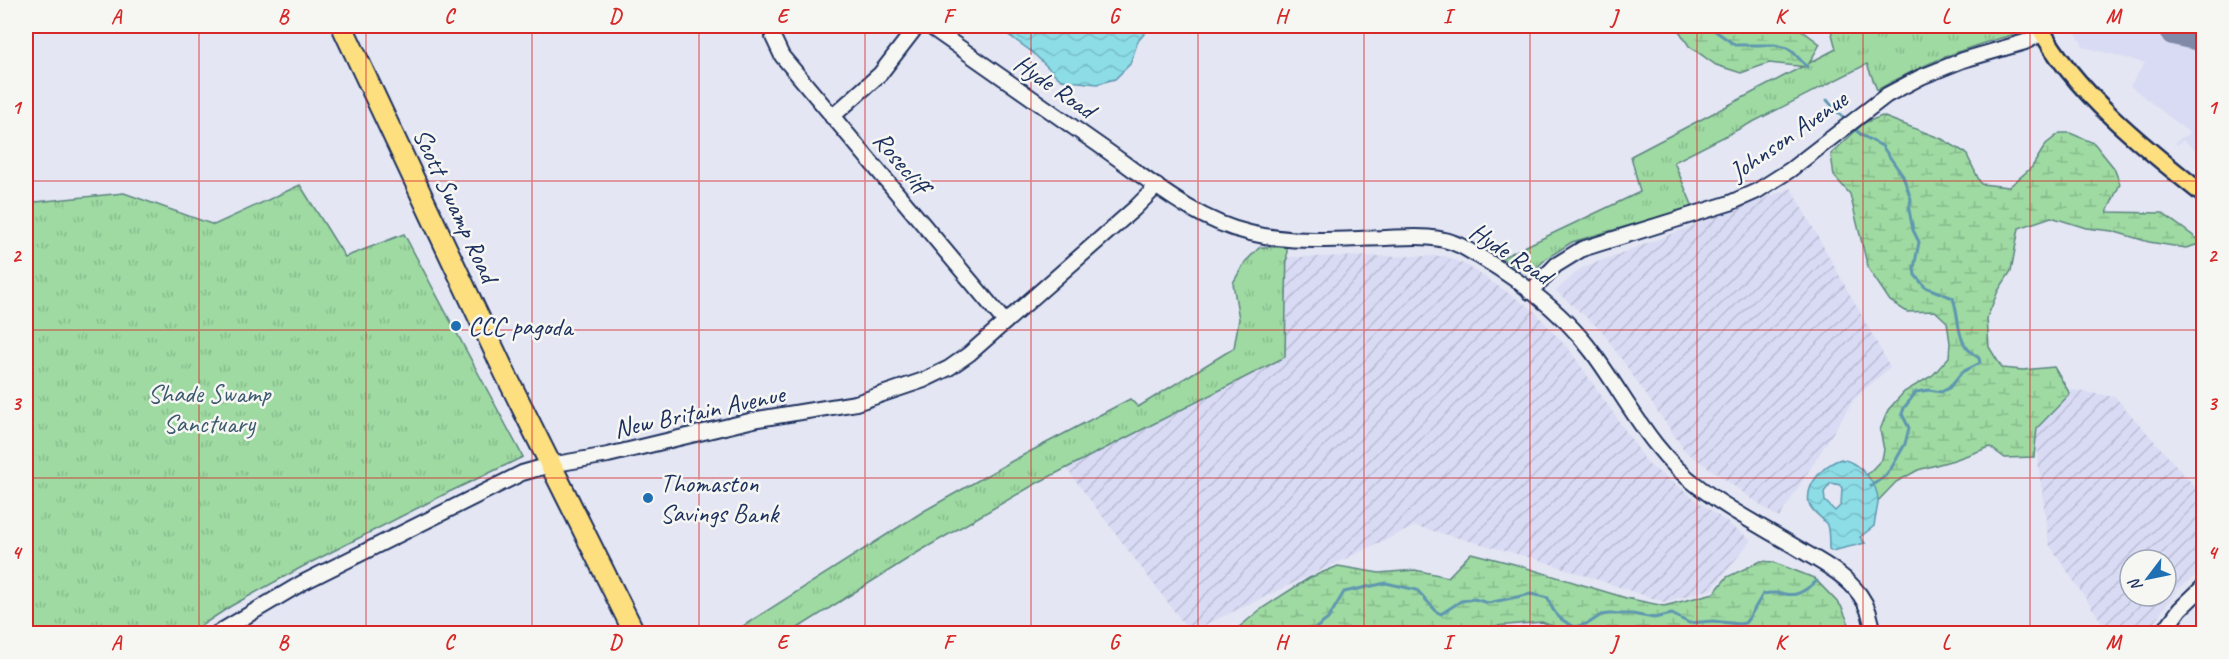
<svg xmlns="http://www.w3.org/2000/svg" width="2229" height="659" font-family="Caveat,sans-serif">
  <defs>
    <pattern id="industrial-furrows" width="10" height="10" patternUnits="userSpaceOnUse" patternTransform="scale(1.5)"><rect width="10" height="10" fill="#d8dbf3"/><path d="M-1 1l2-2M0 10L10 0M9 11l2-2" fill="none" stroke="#b9bcd3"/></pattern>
    <pattern id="grass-tufts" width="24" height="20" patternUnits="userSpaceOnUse" patternTransform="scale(1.5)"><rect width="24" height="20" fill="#9edaa1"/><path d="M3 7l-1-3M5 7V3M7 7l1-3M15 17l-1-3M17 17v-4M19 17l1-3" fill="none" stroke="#88bb8d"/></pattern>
    <pattern id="wetland-marsh" width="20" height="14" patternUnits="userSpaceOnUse" patternTransform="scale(1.5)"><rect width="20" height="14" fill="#9edaa1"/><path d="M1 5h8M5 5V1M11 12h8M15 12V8" fill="none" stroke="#88bb8d"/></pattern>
    <pattern id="water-waves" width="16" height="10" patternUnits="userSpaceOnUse" patternTransform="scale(1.5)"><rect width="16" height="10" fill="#8cdde6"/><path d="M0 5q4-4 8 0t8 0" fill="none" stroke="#78bec8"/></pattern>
  </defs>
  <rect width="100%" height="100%" fill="#e4e6f3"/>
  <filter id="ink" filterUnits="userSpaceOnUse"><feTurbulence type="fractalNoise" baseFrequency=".0167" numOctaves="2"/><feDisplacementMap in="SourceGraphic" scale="12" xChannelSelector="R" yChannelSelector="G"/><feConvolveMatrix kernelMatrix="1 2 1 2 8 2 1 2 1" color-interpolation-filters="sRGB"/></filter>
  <g filter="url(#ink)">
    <polygon fill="#d8dbf3" points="2072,26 2203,26 2203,156 2183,140 2177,145 2175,142 2190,133 2130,86 2145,63 2084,47"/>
    <g fill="url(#industrial-furrows)" fill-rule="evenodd">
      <polygon points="1791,188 1890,367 1854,399 1779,518 1685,451 1602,331 1556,291 1580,269"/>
      <polygon points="1445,256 1468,266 1532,309 1571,352 1649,465 1751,540 1712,589 1664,602 1539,560 1415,526 1190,632 1066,468 1285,357 1287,257"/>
      <path d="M 2072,390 L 2115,397 L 2203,496 L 2203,570 L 2178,589 L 2146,633 L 2109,633 L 2049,544 L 2033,425 ZM 2130,560 L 2166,560 L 2166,596 L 2130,596 Z"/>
    </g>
    <g fill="url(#grass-tufts)" stroke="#5c8480" stroke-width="1.5">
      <path d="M 1830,26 L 2028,26 L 2028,29 L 2024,32 C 1970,45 1926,62 1877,90 L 1867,64 L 1674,162 L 1693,207 L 1572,242 L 1547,258 L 1531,273 L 1524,272 L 1501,258 L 1640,192 L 1631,156 L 1836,49 Z"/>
      <polygon points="300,185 345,257 404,234 523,457 449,492 302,567 231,606 190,633 26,633 26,203 124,193 214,225"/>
      <polygon points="1260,247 1287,247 1285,357 1037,483 920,551 790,633 732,633 924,511 1014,460 1130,399 1138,407 1234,348 1239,319 1233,283 1245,262"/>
    </g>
    <g fill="url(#wetland-marsh)" stroke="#5c8480" stroke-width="1.5">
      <polygon points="1676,26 1796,26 1820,44 1807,67 1769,63 1741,73 1716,65 1689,46"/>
      <polygon points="1882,116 1942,139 1966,153 1981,184 2009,187 2032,167 2046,144 2060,133 2070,133 2094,143 2114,168 2120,184 2107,212 2162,213 2203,243 2186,248 2149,242 2112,231 2086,228 2051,217 2019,228 2011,271 1998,291 1987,318 1989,347 2002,368 2023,370 2054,367 2070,394 2037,428 2034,457 2005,458 1990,447 1954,460 1918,470 1896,482 1878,501 1867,475 1882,459 1884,450 1880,430 1888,410 1904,392 1933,375 1949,357 1950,343 1947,322 1935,311 1907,312 1890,301 1868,268 1850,194 1834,176 1831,154 1864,123"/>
      <polygon points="1471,553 1514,564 1626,598 1664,606 1714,593 1727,577 1761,561 1773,562 1814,578 1841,606 1849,624 1847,634 1573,634 1542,622 1496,626 1477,634 1232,633 1261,609 1309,578 1338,566 1379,573 1415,570 1448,577"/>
    </g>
    <g fill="url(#water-waves)" stroke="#5f97b0" stroke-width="1.5" fill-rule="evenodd">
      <polygon points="996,26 1151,26 1138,41 1130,64 1115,79 1097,84 1061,80 1032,52"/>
      <path d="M 1841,459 C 1859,462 1879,483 1878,503 C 1877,510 1875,519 1874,526 L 1860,537 L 1865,543 L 1832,551 L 1829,549 C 1829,543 1829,531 1827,525 C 1823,517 1811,512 1809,503 C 1805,484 1825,464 1841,459 ZM 1831,483 L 1840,485 L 1842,488 L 1841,505 L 1835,511 L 1825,501 L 1824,492 Z"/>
    </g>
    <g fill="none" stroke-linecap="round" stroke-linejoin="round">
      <g stroke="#5f97b0" stroke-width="3">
        <polyline points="1704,26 1714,30 1735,45 1774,45 1787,48 1794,53 1807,67"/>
        <polyline points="1827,100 1846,121"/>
        <path d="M 1853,128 L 1863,136 L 1882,146 L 1903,176 L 1911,199 L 1909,210 L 1913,230 L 1919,242 L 1914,268 L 1915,275 L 1925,287 L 1953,298 C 1961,321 1954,344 1979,358 L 1980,363 L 1962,372 L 1949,388 L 1941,392 L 1929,390 L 1916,392 L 1904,408 L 1902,414 L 1909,428 L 1905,444 L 1892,467 L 1885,476 L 1871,486"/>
        <path d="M 1256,634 L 1277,631 L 1304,632 L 1316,628 L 1328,619 L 1344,592 L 1386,583 L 1417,590 L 1437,612 L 1441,614 L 1461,601 L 1474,599 L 1488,603 L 1531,594 L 1548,598 C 1553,614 1560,620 1575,627 L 1589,623 L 1601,615 L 1609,614 L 1632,614 L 1654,618 L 1672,614 L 1689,623 L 1713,621 L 1739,624 L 1745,623 L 1749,618 L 1763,594 C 1792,589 1788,605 1817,581"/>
      </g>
      <polyline stroke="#808aa8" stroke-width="26" points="2170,26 2173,32 2204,39"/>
      <defs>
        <g id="minor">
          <path d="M 929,26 C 987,67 1045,107 1103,148 C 1149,180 1194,220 1250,233 C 1294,244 1341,239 1386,238 C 1411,237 1438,234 1461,246 C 1509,272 1561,309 1593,353 C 1627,399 1651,452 1699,487 C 1730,511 1766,529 1799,549 C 1821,562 1845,574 1860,595 C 1868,606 1872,620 1873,634"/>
          <polyline points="773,27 773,37 782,56 1005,322"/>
          <polyline points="832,117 880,74 917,26"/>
          <polyline points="1530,292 1556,265 1582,249 1730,203 1757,191 1790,170 1887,95 1921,77 1963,60 2025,42 2043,33"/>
          <polyline points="216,634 302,583 522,473 550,465 608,455 758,419 856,403 924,380 949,368 969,354 1134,209 1157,186"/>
          <polyline points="2162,634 2180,609 2204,586"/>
        </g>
        <path id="major" d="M 2039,26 C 2074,92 2146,149 2204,195"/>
        <polyline id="highway" points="342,26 505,373 635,634"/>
      </defs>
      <use href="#minor" stroke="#1b2f5e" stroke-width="18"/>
      <use href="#major" stroke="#1b2f5e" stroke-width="21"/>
      <use href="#highway" stroke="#1b2f5e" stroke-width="24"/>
      <use href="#minor" stroke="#f6f6f2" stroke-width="14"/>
      <use href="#major" stroke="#fddf80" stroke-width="16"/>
      <use href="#highway" stroke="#fddf80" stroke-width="20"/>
    </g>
  </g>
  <path fill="none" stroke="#d62828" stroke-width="1.5" stroke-opacity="0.55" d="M 199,26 L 199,634M 366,26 L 366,634M 532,26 L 532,634M 699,26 L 699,634M 865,26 L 865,634M 1031,26 L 1031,634M 1198,26 L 1198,634M 1364,26 L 1364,634M 1530,26 L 1530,634M 1697,26 L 1697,634M 1863,26 L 1863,634M 2030,26 L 2030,634M 26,181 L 2204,181M 26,330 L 2204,330M 26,478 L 2204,478"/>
  <g fill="#1f6fb2" stroke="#f6f6f2" stroke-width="2">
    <circle cx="456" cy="326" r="6"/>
    <circle cx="648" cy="498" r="6"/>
  </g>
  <g text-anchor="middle" stroke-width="5" stroke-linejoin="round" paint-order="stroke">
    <g font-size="26" fill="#1b2f5e" stroke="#f6f6f2">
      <text transform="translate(1055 86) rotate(35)" y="9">Hyde Road</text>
      <text transform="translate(1788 135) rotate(-35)" y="9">Johnson Avenue</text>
      <text transform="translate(902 162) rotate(50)" y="9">Rosecliff</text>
      <text transform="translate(456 205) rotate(65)" y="9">Scott Swamp Road</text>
      <text transform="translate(1511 253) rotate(33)" y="9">Hyde Road</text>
      <text transform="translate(699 411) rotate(-12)" y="9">New Britain Avenue</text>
    </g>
    <g font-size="26" fill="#1b2f5e" stroke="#f6f6f2" text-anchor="start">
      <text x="468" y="335">CCC pagoda</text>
      <text x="660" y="492">Thomaston<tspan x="660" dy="30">Savings Bank</tspan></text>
    </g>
    <g font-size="26" fill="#3c5a6f" stroke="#f6f6f2">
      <text x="209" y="402">Shade Swamp<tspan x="209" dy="30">Sanctuary</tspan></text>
    </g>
  </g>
  <rect width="2229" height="659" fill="none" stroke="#f6f6f2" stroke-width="66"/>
  <g transform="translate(2148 578) rotate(238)"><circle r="28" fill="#f6f6f2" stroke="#9ea6b7" stroke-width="1.5"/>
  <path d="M0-4.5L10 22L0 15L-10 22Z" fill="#1f6fb2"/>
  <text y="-9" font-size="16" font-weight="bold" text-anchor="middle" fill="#1b2f5e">N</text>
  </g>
  <rect x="33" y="33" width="2163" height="593" fill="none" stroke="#d62828" stroke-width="2"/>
  <g font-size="20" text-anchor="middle" font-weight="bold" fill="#d62828">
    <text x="116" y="23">A</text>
    <text x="283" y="23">B</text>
    <text x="449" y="23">C</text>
    <text x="615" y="23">D</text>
    <text x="782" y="23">E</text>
    <text x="948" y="23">F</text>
    <text x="1114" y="23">G</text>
    <text x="1281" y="23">H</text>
    <text x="1447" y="23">I</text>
    <text x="1614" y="23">J</text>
    <text x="1780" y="23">K</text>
    <text x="1946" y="23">L</text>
    <text x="2113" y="23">M</text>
    <text x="16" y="114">1</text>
    <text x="2212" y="114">1</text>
    <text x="16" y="262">2</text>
    <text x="2212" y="262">2</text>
    <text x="16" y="410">3</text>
    <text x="2212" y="410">3</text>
    <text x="16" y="559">4</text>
    <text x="2212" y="559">4</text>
    <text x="116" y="649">A</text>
    <text x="283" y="649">B</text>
    <text x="449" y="649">C</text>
    <text x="615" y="649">D</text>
    <text x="782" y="649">E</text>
    <text x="948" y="649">F</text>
    <text x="1114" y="649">G</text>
    <text x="1281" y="649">H</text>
    <text x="1447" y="649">I</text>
    <text x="1614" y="649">J</text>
    <text x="1780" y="649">K</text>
    <text x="1946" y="649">L</text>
    <text x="2113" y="649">M</text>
  </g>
</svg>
